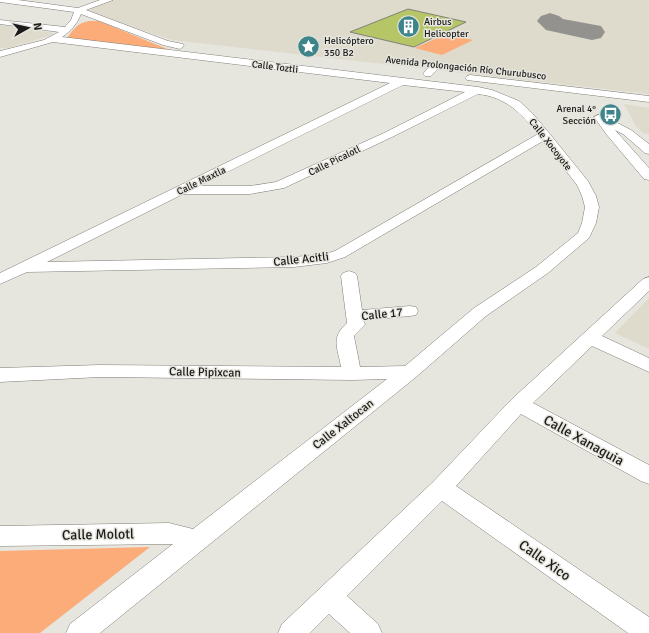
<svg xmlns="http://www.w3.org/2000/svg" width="649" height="633" font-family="Signika,sans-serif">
  <rect width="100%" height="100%" fill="#e6e5de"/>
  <g fill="#dedacc">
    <polygon points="114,0 649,0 649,94 172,40 89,12 94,5"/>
    <polygon points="0,25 53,33 52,35 8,48 0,48"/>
    <polygon points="624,104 649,108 649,134 643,133 636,126"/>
    <polygon points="649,298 649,349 615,333"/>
  </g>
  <g fill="#fcac78">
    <path d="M 89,21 L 99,21 L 172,51 L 67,38 C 74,29 77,23 89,21 Z"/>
    <polygon points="446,34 473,40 442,55 415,48"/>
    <polygon points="150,547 40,633 0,633 0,551"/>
  </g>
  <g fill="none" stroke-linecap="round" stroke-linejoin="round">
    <polygon fill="#93928e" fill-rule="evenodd" points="550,13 559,16 563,19 601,26 605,32 601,38 592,40 546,30 537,21 541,16"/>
  </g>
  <polygon fill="#b6c666" stroke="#81827c" points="408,9 466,22 414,47 350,32"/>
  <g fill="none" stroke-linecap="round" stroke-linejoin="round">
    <defs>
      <g id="minor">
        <path d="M 0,0 L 18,0 L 78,8 L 100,0 L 113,0 L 86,10 L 168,41 L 183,44 L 184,46 L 180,49 L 163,45 L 81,14 C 77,24 71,31 62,37 L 478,87 L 492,90 L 519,101 L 532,113 L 549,133 L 588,181 L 596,196 L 599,207 L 596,223 L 589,238 L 548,273 L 486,316 L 416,377 L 100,633 L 66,633 L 70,624 L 173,544 L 0,546 L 0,526 L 169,523 L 193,529 L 387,379 L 352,380 L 100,377 L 0,382 L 0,368 L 100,365 L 341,367 C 338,348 330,338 347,323 L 341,276 L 343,273 L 349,271 L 355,273 L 357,276 L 362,310 L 410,306 L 416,307 L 418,311 L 416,315 L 410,316 L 364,320 L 365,325 L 354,336 L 360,367 L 405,366 L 474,308 L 536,267 L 578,233 L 582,223 L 585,207 L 582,196 L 577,185 L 543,141 L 345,257 L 327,263 L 294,267 L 27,272 L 0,284 L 0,273 L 390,83 L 53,42 L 0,57 L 0,51 L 44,40 L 59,32 L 0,24 L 0,20 L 65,27 L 71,20 L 74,12 L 0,2 ZM 403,85 L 465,92 L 384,133 L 276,182 L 250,186 L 199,186 ZM 478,94 C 506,97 521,113 538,134 L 335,251 L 325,254 L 294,257 L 47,262 L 183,194 L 250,194 L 284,188 L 392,137 Z"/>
        <path d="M 434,65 L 439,68 L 431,76 L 425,76 L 423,74 C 426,70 429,66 434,65 Z"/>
        <polygon points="470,75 649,96 649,102 467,80 465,78 467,76"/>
        <polygon points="600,114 631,130 649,144 649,154 645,153 623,134 615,130 649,168 649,180 644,179 607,135 594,117"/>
        <polygon points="649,277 649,291 602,336 649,358 649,372 592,346 533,403 649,465 649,484 641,481 521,414 456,486 649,617 649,633 628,633 442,501 347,596 378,624 382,633 350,633 329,614 310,633 278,633 282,624 433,482 512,399 643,279"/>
      </g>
    </defs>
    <use href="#minor" stroke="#7e7c76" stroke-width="1"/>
    <use href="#minor" fill="#fff" fill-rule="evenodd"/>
  </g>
  <defs>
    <symbol id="building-disc" viewBox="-11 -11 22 22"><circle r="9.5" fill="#3d848b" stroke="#e6e5de"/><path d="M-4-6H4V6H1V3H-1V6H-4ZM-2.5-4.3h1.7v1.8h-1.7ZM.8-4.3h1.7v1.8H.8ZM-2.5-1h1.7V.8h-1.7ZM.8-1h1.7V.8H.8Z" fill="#fff"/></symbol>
    <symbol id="sight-disc" viewBox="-11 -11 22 22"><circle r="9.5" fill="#3d848b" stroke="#e6e5de"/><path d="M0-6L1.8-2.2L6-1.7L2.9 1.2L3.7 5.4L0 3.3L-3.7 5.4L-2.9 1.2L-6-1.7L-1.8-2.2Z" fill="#fff"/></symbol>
    <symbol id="bus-disc" viewBox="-11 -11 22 22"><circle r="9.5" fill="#3d848b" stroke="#e6e5de"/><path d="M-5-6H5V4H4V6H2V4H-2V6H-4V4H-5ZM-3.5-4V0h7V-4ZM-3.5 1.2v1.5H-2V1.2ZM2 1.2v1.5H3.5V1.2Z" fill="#fff"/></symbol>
  </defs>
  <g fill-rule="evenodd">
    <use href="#building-disc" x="396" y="14" width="25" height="25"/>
    <use href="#sight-disc" x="296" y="34" width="25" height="25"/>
    <use href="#bus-disc" x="598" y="102" width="25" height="25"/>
  </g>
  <g text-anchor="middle" stroke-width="3" stroke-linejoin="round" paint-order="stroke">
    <g font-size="10" fill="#1c1b19" stroke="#e6e5de" text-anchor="start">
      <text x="424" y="25">Airbus<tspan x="424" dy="12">Helicopter</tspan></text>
      <text x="324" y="44">Helicóptero<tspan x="324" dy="12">350 B2</tspan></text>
      <text x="596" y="112" text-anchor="end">Arenal 4°<tspan x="596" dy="12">Sección</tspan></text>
    </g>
    <g font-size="10" fill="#1c1b19" stroke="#e6e5de">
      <text transform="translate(275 66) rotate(7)" y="4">Calle Toztli</text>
      <text transform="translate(466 67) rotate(6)" y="4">Avenida Prolongación Río Churubusco</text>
      <text transform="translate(551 144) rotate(52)" y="4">Calle Xocoyote</text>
      <text transform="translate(334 160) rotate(-26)" y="4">Calle Picalotl</text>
      <text transform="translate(201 180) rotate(-26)" y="4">Calle Maxtla</text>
    </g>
    <g font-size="12" fill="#1c1b19" stroke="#e6e5de">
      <text transform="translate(301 259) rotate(-6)" y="4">Calle Acitli</text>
      <text transform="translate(382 314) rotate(-6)" y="4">Calle 17</text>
      <text transform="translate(205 372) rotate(1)" y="4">Calle Pipixcan</text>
      <text transform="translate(343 424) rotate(-38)" y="4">Calle Xaltocan</text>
    </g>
    <g font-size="14" fill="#1c1b19" stroke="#e6e5de">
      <text transform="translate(584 440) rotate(29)" y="5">Calle Xanaguia</text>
      <text transform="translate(98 534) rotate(-1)" y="5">Calle Molotl</text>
      <text transform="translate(545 560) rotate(35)" y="5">Calle Xico</text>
    </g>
  </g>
  <g transform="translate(28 28) rotate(82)" stroke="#e6e5de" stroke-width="3" paint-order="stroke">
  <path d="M0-3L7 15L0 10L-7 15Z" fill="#1c1b19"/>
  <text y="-6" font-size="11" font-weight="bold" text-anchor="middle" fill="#1c1b19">N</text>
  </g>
</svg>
